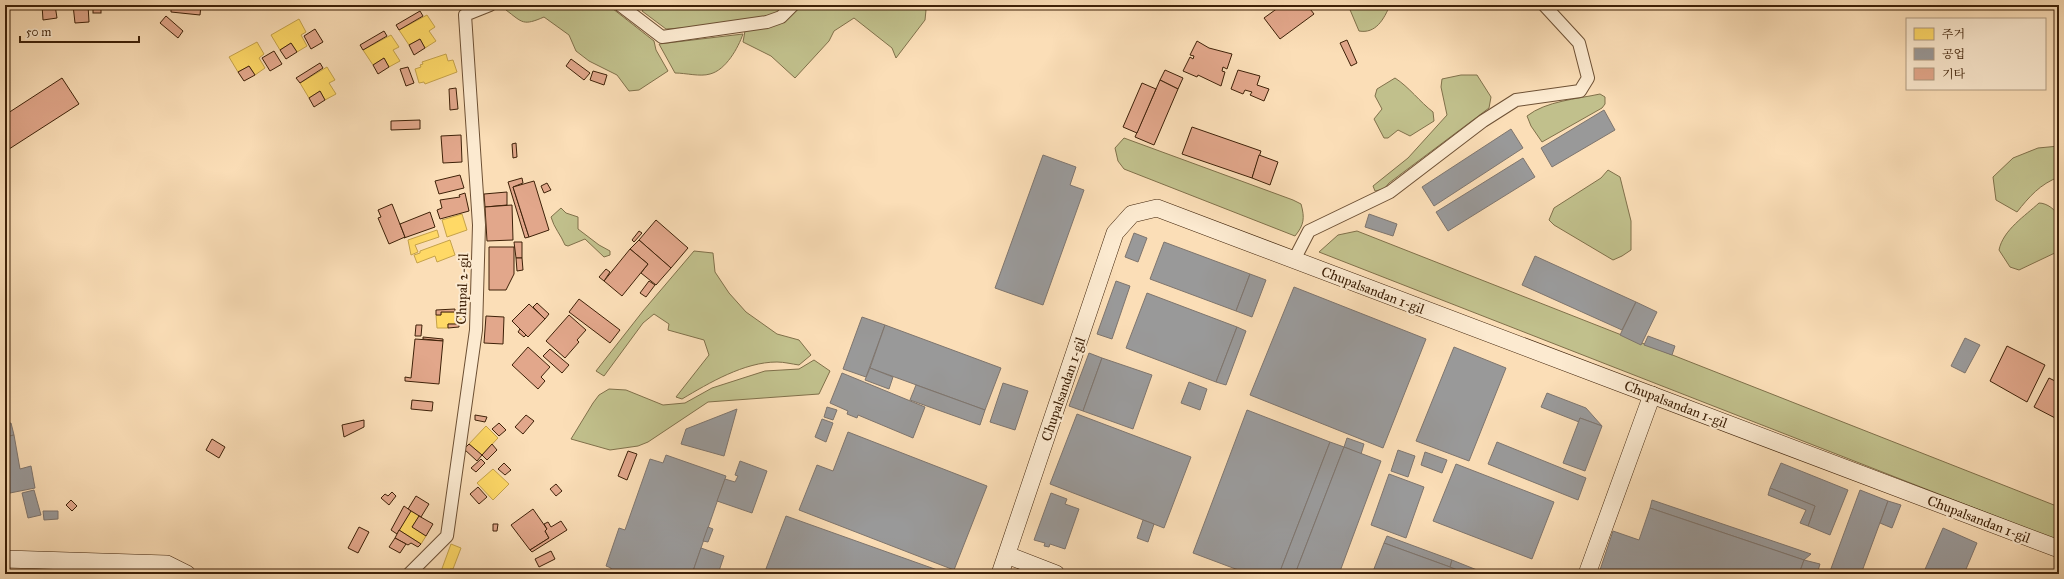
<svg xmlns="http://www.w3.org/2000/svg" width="2064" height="579" font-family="'IM FELL Great Primer','Noto Serif KR',serif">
  <rect width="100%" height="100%" fill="#fbdeb7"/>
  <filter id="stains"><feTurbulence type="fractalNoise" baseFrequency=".005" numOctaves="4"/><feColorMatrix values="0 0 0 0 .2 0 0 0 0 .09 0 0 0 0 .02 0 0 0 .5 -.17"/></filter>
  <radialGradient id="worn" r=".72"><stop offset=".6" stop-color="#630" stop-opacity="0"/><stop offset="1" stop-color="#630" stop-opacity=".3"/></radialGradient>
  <g fill="#c1c08c" stroke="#80704a">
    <path d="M 516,5 L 608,5 L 654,41 L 656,50 L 668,71 L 639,90 L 629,91 L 617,75 L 589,61 L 576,51 L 569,35 L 544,17 C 523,26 523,23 506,10 Z"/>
    <polygon points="646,5 913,5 926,10 925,20 896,58 892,48 854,18 834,31 829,41 795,78 771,56 743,42 745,31 740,24 666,29 642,11"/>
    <path d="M 1348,5 L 1390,5 C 1384,19 1376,34 1359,31 Z"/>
    <path d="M 743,34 C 738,48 726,70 710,74 C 700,77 686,73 675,73 L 659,44 Z"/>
    <polygon points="1461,75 1477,75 1491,97 1489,108 1389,183 1384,189 1375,191 1373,186 1408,158 1447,115 1441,87 1442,79"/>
    <path d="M 1395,78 C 1409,87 1420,102 1433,112 L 1434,121 L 1410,136 L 1398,130 L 1388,138 L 1384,138 L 1374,119 L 1382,109 L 1375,96 L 1377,89 Z"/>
    <path d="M 1600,94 L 1605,97 L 1605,104 L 1602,108 L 1542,142 L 1531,126 L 1527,116 C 1546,101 1577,99 1600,94 Z"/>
    <path d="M 1124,138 L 1293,200 L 1301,204 C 1305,218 1304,225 1295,236 L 1124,169 L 1118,161 L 1115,148 Z"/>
    <path d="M 2059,146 L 2059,177 C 2040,184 2029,197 2017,212 L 1996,200 L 1993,177 L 2013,158 L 2038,148 Z"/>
    <polygon points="1608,170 1620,177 1631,221 1631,250 1622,256 1613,260 1554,225 1549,220 1554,208 1601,178"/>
    <path d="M 2039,203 C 2047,203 2056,210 2059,217 L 2059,251 L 2019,270 L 2010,267 L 1999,250 C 2003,230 2025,216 2039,203 Z"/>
    <path d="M 561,208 L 566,213 L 578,217 L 578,229 L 599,245 L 610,251 L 610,255 L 604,257 L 585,239 L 568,246 L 565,245 C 561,235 554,228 551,217 Z"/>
    <polygon points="1357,231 2059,507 2059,541 1319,252 1338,235"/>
    <path d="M 694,251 L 713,253 L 715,272 L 729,293 L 746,312 L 777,334 L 799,340 L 811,355 L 799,365 C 792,364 784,362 777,362 C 744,362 709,383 682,399 L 676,397 L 709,355 L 704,340 L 668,330 L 669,324 L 654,314 L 643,323 L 604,376 L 596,371 L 643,311 Z"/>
    <polygon points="814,360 830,371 819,394 708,402 648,442 638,446 610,450 571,439 593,403 599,395 609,389 626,390 663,405 685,403 712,388 765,371 799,369"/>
  </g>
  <g fill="#ffd966" stroke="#c5a24a">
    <polygon points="427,15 435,27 429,31 436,41 425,48 420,39 409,45 399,30"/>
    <polygon points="299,19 306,32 301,35 307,46 297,52 291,43 280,50 271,35"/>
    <polygon points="391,35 399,47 393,50 400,61 389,67 384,58 373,65 363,50"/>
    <polygon points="257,42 264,54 259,58 265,68 255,75 249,66 238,72 229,57"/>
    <polygon points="446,54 448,61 453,60 457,72 425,84 424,82 419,83 415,69 421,67 420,65 423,64 422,62"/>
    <polygon points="327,67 335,80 329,83 336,94 325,100 320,91 309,98 300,83"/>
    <polygon points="462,214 467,230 447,237 442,220"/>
    <polygon points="437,230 439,237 415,245 418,252 411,255 408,240"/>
    <polygon points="450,240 455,255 437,262 435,256 417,263 414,255 420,253 420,251"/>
    <polygon points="441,312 461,312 461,320 459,320 459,324 448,324 448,328 437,328 436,315 441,315"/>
    <polygon points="486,426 498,438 482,455 469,444"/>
    <polygon points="493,469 509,484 493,500 477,483"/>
    <polygon points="411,511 419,516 412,527 426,536 421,544 399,530"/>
    <polygon points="451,544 461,548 453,569 450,569 448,574 440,574"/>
  </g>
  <g fill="#999" stroke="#7e756e">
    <polygon points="1604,110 1615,130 1552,167 1541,148"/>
    <polygon points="1511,129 1523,148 1434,206 1422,187"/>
    <polygon points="1043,155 1076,167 1070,185 1084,190 1043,305 995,288"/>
    <polygon points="1523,158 1535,177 1448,231 1436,212"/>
    <polygon points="1369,214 1397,224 1393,236 1365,227"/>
    <polygon points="1134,233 1147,238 1138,262 1125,257"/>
    <polygon points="1164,242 1250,274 1236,311 1150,279"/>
    <polygon points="1535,256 1636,302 1622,330 1522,285"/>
    <polygon points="1250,274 1266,280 1252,317 1236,311"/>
    <polygon points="1116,281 1130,286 1112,339 1097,334"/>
    <polygon points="1294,287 1426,339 1383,448 1250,395"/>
    <polygon points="1147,293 1237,327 1216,382 1126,348"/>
    <polygon points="1636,302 1657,312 1641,345 1620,335"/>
    <polygon points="862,317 885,325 866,377 843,369"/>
    <polygon points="885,325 1001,368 985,410 870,368"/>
    <polygon points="1237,327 1246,331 1226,385 1216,382"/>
    <polygon points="1648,336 1675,346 1672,355 1644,345"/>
    <polygon points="1965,338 1980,345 1965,373 1951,366"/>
    <polygon points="1454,347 1506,368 1469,461 1416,441"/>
    <polygon points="1089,353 1102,358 1083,411 1069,406"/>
    <polygon points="1102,358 1152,375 1133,429 1083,411"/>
    <polygon points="870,368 893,377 889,389 865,380"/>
    <polygon points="842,373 925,407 913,438 858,415 857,418 847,414 848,411 830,403"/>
    <polygon points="1189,382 1207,389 1200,410 1181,403"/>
    <polygon points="1003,383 1028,391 1015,430 990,422"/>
    <polygon points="916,385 985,410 980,425 910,400"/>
    <polygon points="1547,393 1586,408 1602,426 1580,418 1579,422 1541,407"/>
    <polygon points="827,407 837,410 833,420 824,417"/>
    <polygon points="737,409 724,456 681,444 686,429"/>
    <polygon points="1247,410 1330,442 1279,574 1249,574 1193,553"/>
    <polygon points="1077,414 1191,457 1164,528 1050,484"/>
    <polygon points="1580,418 1602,426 1585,471 1563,463"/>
    <polygon points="822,419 833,423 826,442 815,437"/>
    <polygon points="11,423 14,435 5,437 5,424"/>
    <polygon points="848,432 987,486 954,570 799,510 817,465 833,471"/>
    <polygon points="14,435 20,469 31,466 35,488 5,494 5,437"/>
    <polygon points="1347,438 1364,444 1361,454 1344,447"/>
    <polygon points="1330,442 1344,447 1295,574 1279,574"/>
    <polygon points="1497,442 1586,478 1578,500 1488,464"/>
    <polygon points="1344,447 1381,461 1339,574 1295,574"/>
    <polygon points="1398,450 1415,456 1408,477 1391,471"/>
    <polygon points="1425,452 1447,460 1442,473 1421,465"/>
    <polygon points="666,455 726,476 692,574 621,574 611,571 611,568 606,566 619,528 625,530 650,459 663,463"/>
    <polygon points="740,461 767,471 752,513 717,501 725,479 735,482 738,476 735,475"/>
    <polygon points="1781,463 1848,490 1830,535 1808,526 1815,506 1770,488"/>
    <polygon points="1456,464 1554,502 1532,559 1433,521"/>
    <polygon points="1389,474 1424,487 1406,538 1371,525"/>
    <polygon points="1770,488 1815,506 1808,526 1800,523 1806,510 1768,495"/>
    <polygon points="34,490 41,515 28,518 22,493"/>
    <polygon points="1860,490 1888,501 1861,574 1829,574"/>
    <polygon points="1051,493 1067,499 1065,504 1079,509 1065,549 1050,544 1049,547 1044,546 1045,543 1034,540"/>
    <polygon points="1652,500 1811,554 1804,560 1650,508"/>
    <polygon points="1888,501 1901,505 1892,528 1880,523"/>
    <polygon points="1650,508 1804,560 1799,574 1610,574 1600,570 1613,531 1639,540"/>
    <polygon points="43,511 58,511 58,519 44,520"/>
    <polygon points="786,516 943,572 943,574 764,574"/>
    <polygon points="1143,520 1154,524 1148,542 1137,538"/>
    <polygon points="708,527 713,529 708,542 703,541"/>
    <polygon points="1943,528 1977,543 1964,574 1923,574"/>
    <polygon points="1387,536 1452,560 1450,567 1384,543"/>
    <polygon points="1384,543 1450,567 1468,574 1372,574"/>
    <polygon points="701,548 724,556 718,574 692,574"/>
    <polygon points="1452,560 1487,574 1468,574 1450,567"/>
    <polygon points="1804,560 1820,564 1817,574 1799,574"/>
    <polygon points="613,571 621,574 612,574"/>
  </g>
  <g fill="#e2a78b" stroke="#3e2108">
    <polygon points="42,5 55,5 57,18 43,20"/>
    <polygon points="73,5 88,5 89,22 75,23"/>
    <rect x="93" y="5" width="8" height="8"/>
    <polygon points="171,5 201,5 200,15 171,12"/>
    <polygon points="1282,5 1298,6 1307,5 1314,14 1280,39 1264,18"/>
    <polygon points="420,11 423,16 399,30 396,25"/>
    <polygon points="166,16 183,31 178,38 160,23"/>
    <polygon points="315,29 323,42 311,49 304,36"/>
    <polygon points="384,31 387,36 363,50 360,45"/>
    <polygon points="420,39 425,48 414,55 409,45"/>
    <polygon points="1347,40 1357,63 1351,66 1340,43"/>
    <polygon points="1197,41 1209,48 1232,54 1227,69 1223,67 1222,71 1225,72 1221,86 1198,75 1197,77 1183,71 1190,57 1193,59 1194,56 1190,55"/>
    <polygon points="291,43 297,52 286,59 280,50"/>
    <polygon points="274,51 282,64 270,71 262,58"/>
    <polygon points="384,58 389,67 378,74 373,65"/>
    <polygon points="571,59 590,73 584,80 566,66"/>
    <polygon points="320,63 323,68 300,83 296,78"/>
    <polygon points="249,66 255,75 244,81 238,72"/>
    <polygon points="408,67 414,83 406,86 400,69"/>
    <polygon points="1165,70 1183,78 1178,89 1160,80"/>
    <polygon points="1238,70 1260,76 1257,85 1269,89 1264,101 1250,95 1252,92 1245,90 1243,94 1231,89"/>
    <polygon points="593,71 607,75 604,85 590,80"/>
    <polygon points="62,78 79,104 6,151 5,115"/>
    <polygon points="1160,80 1178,89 1154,145 1135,137"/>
    <polygon points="1142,83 1156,89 1137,133 1123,127"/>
    <polygon points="456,88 458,109 450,110 449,89"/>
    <polygon points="320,91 325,100 314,107 309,98"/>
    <polygon points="420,120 420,129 391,130 391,121"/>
    <polygon points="1192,127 1261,151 1252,178 1182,154"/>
    <polygon points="461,135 462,162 443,163 441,136"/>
    <polygon points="516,143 517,157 513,158 512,144"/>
    <polygon points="1259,155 1278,162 1270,185 1252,178"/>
    <polygon points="460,175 464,188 439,194 435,181"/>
    <polygon points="522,178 523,183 513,187 529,237 525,238 508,182"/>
    <polygon points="534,181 549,230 529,237 513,187"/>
    <polygon points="547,183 551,190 544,193 541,186"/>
    <polygon points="507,192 507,205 485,207 484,194"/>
    <polygon points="465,193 469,211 440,219 437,210 442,208 440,200 460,197 459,195"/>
    <polygon points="392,204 405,237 389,244 378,218 381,217 378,210"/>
    <polygon points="512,205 513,240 487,241 485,207"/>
    <polygon points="430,212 435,227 404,238 405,237 400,224"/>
    <polygon points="656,220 688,248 671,268 639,240"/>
    <polygon points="639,231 642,233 634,242 632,240"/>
    <polygon points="639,240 671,268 656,285 641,273 648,264 630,249"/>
    <polygon points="514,242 522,242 522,258 516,258"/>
    <polygon points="489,247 514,247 514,274 506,290 489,290"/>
    <polygon points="630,249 648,264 622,296 604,281"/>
    <polygon points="516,258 522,258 523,270 517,271"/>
    <polygon points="606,269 610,272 604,281 599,277"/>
    <polygon points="649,281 655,285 646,297 640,293"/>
    <polygon points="579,299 620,330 610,343 569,312"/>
    <polygon points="537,303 549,314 545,319 533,307"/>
    <polygon points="529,304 545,319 528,337 512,321"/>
    <polygon points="455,309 455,312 441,312 441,315 436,315 436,310"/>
    <polygon points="569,315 586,330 577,340 579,342 565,358 546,341"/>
    <polygon points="486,316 504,317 503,344 484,343"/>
    <polygon points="448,324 459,324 459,327 448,328"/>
    <polygon points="416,325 422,325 421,336 415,336"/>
    <polygon points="520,329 526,335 524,337 518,332"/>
    <polygon points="423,337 443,339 443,341 423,339"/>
    <polygon points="415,339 443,341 439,384 405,381 405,377 411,378"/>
    <polygon points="2007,346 2045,365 2027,402 1990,381"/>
    <polygon points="528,347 550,367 541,377 545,381 538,389 512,365"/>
    <polygon points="550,349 569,365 562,373 543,356"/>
    <polygon points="2049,378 2059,383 2059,420 2034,407"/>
    <polygon points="412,400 433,402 432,411 411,409"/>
    <polygon points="475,415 487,417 485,422 475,420"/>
    <polygon points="526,415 534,421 523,434 515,427"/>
    <polygon points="364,420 364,427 344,437 342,425"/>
    <polygon points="499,423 506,430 499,436 492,429"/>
    <polygon points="212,439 225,447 219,458 206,450"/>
    <polygon points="469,444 482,455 477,461 464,449"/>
    <polygon points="492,444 497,450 487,460 482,455"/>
    <polygon points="628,451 637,454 627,480 618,476"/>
    <polygon points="481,459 485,463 476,472 471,468"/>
    <polygon points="504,463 511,470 505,475 498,469"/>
    <polygon points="556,484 562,491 556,496 550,489"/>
    <polygon points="478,487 487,497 479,504 470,494"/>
    <polygon points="392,492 396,496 389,505 381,498 385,494 388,496"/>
    <polygon points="416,496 429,504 421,517 408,509"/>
    <polygon points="71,500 77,506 72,511 66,505"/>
    <polygon points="404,506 411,511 397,534 391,530"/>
    <polygon points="533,509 547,529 545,531 549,538 530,550 511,525"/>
    <polygon points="419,516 433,524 426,536 412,527"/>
    <polygon points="561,521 567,530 532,552 530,550 549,538 545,531 547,529 544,524 548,522 551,527"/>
    <polygon points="493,524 498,524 497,531 493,531"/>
    <polygon points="359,527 369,532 358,553 348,548"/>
    <polygon points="399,530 421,544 418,547 411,543 408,545 395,538"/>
    <polygon points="395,538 406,544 400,553 389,547"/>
    <polygon points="551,551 555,559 539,567 535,559"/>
    <polygon points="564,571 564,574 549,574"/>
  </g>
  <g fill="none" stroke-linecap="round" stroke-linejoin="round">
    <defs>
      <g id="street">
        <polyline points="620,5 662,37 767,22 781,17 793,5"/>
        <polyline points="1294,260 1309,231 1390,192 1483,121 1516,100 1580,91 1588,78 1579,43 1544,5"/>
        <polyline points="409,574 447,536 476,330 479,225 465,15 490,5"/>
      </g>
      <g id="secondary">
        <polyline points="1007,555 1056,574"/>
        <polyline points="5,559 167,564 187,574"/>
        <polyline points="1000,574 1115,233 1132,214 1157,208 2059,549"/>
        <polyline points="1587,574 1652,395"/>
      </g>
    </defs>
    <use href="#street" stroke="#6d5034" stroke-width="14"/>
    <use href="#secondary" stroke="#3e2108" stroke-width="18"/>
    <use href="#street" stroke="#fcead0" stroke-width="12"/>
    <use href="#secondary" stroke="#fcead0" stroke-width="17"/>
  </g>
  <g text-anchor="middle" stroke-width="4" stroke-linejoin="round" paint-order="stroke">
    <g font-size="14" fill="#3e2108" stroke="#fcead0">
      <text transform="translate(462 289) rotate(-88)" y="5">Chupal 2-gil</text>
      <text transform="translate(1373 290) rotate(21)" y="5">Chupalsandan 1-gil</text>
      <text transform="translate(1063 389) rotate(-71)" y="5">Chupalsandan 1-gil</text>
      <text transform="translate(1676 404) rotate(21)" y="5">Chupalsandan 1-gil</text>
      <text transform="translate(1979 519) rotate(21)" y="5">Chupalsandan 1-gil</text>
    </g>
  </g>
  <rect width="2064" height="579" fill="none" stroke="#fbdeb7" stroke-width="20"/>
  <rect x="6" y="6" width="2052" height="567" fill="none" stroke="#3e2108" stroke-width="2"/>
  <rect x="10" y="10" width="2044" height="559" fill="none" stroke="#3e2108"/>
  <rect x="1906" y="18" width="140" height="72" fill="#fcead0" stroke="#b09a80"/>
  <rect x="1914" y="28" width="20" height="12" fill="#ffd966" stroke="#b09a80"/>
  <text x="1942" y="38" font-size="12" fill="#3e2108">주거</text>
  <rect x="1914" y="48" width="20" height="12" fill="#999999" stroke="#b09a80"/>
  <text x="1942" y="58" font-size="12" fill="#3e2108">공업</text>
  <rect x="1914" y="68" width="20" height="12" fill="#e2a78b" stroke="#b09a80"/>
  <text x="1942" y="78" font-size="12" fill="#3e2108">기타</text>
  <path d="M20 36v6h119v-6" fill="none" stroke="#3e2108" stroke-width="2"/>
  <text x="26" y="36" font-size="12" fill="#3e2108" stroke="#fcead0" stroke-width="3" paint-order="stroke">50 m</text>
  <rect width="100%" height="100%" filter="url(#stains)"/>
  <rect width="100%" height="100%" fill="url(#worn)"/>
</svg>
